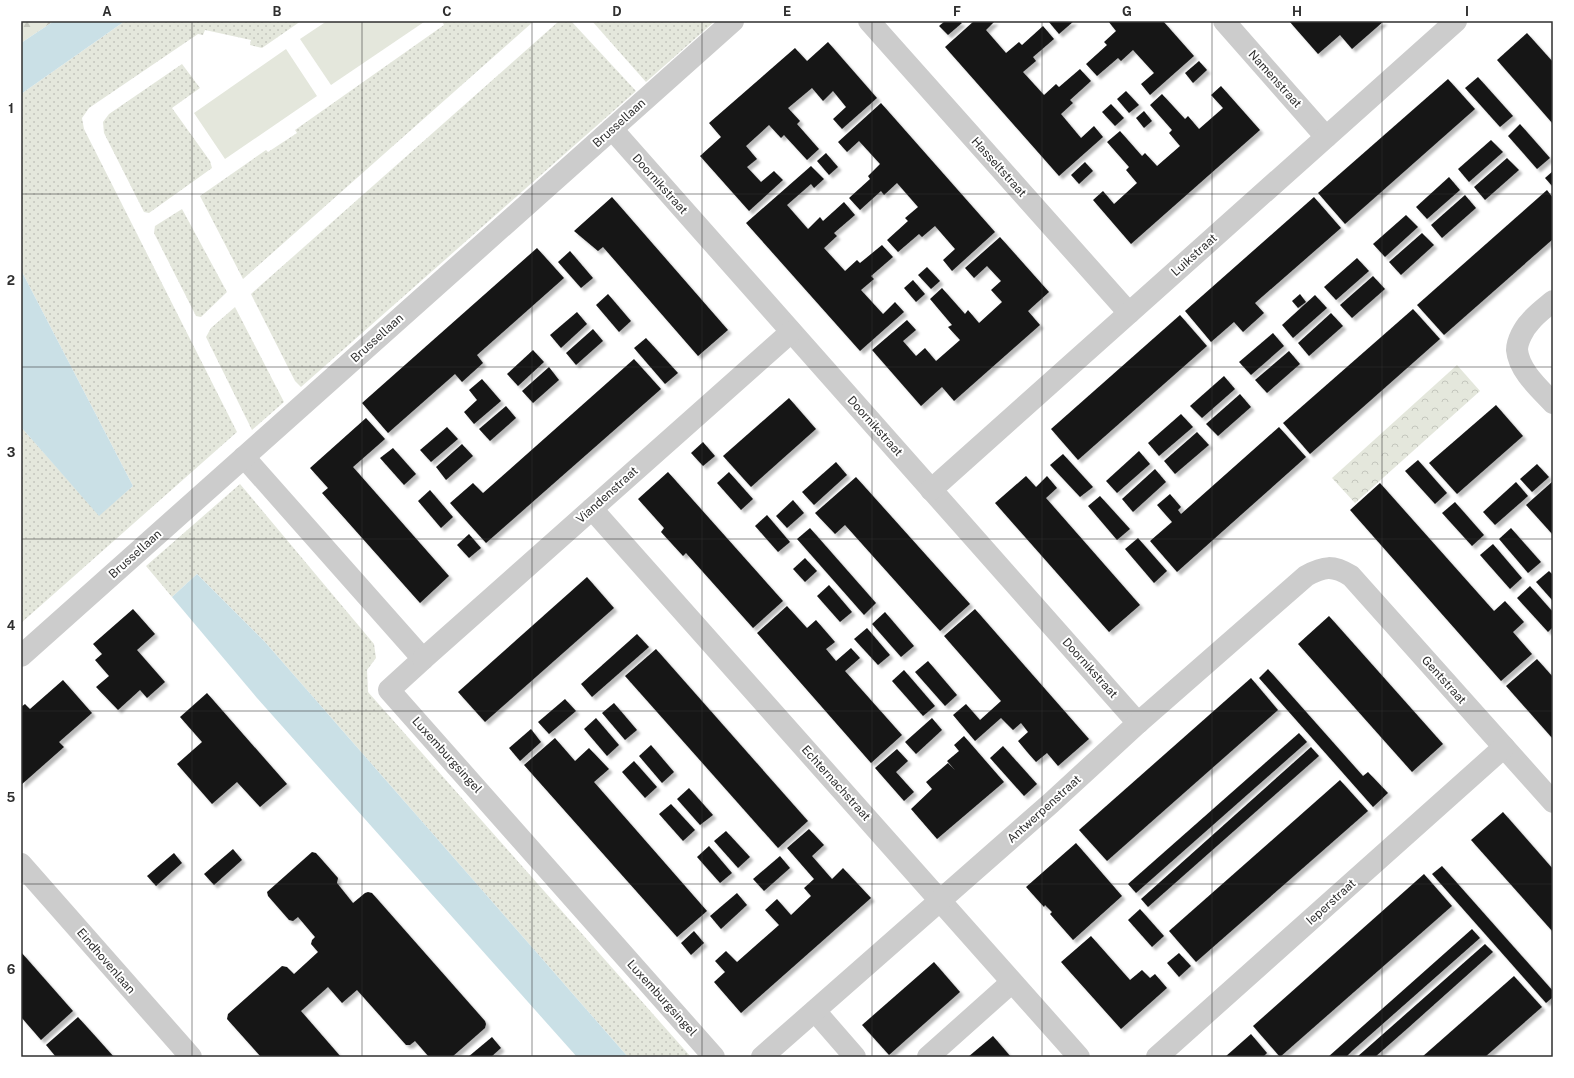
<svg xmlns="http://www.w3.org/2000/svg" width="1574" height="1078" font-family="'Public Sans',sans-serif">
  <defs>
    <pattern id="grass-dots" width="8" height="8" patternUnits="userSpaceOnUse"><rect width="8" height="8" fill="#e4e7dc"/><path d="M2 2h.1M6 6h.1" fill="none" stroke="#c4c6bd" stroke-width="1.8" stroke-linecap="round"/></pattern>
    <pattern id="forest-firs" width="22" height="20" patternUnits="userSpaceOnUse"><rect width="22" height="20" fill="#e4e7dc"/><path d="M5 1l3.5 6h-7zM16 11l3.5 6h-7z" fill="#c4c6bd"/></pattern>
    <pattern id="park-crowns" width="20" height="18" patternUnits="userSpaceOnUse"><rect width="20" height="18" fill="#e4e7dc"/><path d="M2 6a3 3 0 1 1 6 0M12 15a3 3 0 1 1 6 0" fill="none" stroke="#c4c6bd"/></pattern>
    <filter id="shadow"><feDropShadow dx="3.5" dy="3.5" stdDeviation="1" flood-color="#0004"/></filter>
  </defs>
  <rect width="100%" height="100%" fill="#fff"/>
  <g fill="url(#grass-dots)">
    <polygon points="125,21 301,21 262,48 250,45 251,40 205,30 203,35 198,34 89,108 82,118 84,129 237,432 21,623 21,427 99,515 133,486 21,270 21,94"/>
    <polygon points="442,21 534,21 243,279 200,196 266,150 268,152 297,133 295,130 444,25"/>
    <polygon points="559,21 571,21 636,91 301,387 295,381 251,294"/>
    <polygon points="592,21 715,21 646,82"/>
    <polygon points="182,64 200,88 172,108 210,161 212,168 149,213 144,212 104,133 103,122 109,114"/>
    <polygon points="182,209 227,292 201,317 196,316 154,233 155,226"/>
    <polygon points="235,307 284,402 252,430 206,337 211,328"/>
    <polygon points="240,484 374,644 376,658 367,670 368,692 691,1057 628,1057 265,642 197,574 172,597 146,566"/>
  </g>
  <polygon fill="url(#forest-firs)" points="21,21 54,21 21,43"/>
  <polygon fill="url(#park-crowns)" points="1457,365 1480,391 1355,503 1332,478"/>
  <g fill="#e4e7dc">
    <polygon points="327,21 423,21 424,22 331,85 300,39"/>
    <polygon points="286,49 317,96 225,159 194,113"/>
  </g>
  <g fill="#cae0e6">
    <polygon points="54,21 125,21 21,94 21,43"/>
    <polygon points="21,270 133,486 99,516 21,427"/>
    <polygon points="197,574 265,642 628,1057 577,1057 257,698 172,597"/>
  </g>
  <g fill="#161616" filter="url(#shadow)">
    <polygon points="945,21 959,21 962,23 948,35 939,26"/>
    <polygon points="974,21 995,21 986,30 1006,53 1019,42 1022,45 1043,26 1054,39 1033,57 1036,61 1023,72 1044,95 1056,84 1059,87 1080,69 1091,81 1070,100 1073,103 1061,114 1081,138 1094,126 1103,137 1059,176 945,47"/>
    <polygon points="1048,21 1074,21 1059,34"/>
    <polygon points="1108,21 1163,21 1194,56 1150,95 1141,84 1154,73 1133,50 1121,61 1118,58 1097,76 1086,64 1107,45 1104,42 1116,31"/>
    <polygon points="1289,21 1384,21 1352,49 1340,35 1318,54"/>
    <polygon points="1527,33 1553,62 1553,124 1497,60"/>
    <polygon points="828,42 877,98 842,129 833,119 846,107 833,91 823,101 812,88 788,108 800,121 797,124 819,149 807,160 784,135 781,138 769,125 746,146 757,159 747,167 761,182 774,171 783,180 749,211 700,156 721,137 709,123 795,48 807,61"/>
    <polygon points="1199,61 1207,70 1193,83 1185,73"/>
    <polygon points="1478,77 1513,116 1500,127 1465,88"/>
    <polygon points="1448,79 1475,109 1345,224 1318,193"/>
    <polygon points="1221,86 1260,130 1131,244 1093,200 1103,191 1114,204 1137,183 1126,170 1129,167 1107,142 1120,131 1142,156 1145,153 1157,166 1180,146 1169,133 1172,130 1150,105 1162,94 1185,119 1188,116 1199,129 1223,108 1211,95"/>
    <polygon points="1126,91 1139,105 1129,113 1117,99"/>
    <polygon points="881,103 995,232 952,271 943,260 955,249 935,226 922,237 919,234 898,252 887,240 908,221 905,218 918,207 897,183 884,195 881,191 860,210 849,198 870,179 868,176 880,164 859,141 847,152 838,142"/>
    <polygon points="1111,104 1124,118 1115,126 1102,112"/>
    <polygon points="1144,111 1152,121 1144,128 1136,118"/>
    <polygon points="1520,124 1550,158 1537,169 1508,136"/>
    <polygon points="1491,140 1503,152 1469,182 1458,169"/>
    <polygon points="826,153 838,167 829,175 817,161"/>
    <polygon points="1507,158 1519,170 1485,200 1474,187"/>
    <polygon points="1085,162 1093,171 1079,184 1071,175"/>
    <polygon points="811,166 824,179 814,188 811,184 787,205 808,229 820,217 823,221 844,202 855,215 834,233 837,236 824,248 845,271 857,260 860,263 882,245 893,257 871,276 874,279 861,290 883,314 895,302 904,312 860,351 746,223"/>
    <polygon points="1553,171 1553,187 1545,178"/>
    <polygon points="1449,177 1460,190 1427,219 1416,207"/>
    <polygon points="1547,190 1553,198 1553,239 1444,335 1417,305"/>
    <polygon points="1465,195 1476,208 1442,238 1431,225"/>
    <polygon points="612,197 728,330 698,356 603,247 598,251 574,231"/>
    <polygon points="1314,197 1341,228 1255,303 1264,313 1243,332 1234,322 1211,342 1185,311"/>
    <polygon points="1406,215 1418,227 1385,257 1373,244"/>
    <polygon points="1422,233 1434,245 1401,275 1389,262"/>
    <polygon points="1000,237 1049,292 1028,311 1040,325 954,401 942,387 921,406 872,350 907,320 916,330 903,341 916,356 925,348 936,361 960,340 948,327 952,325 930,299 942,288 965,314 968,310 979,323 1002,302 991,290 1001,281 987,266 974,278 965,268"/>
    <polygon points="537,248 564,278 477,355 483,363 462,382 455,374 388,433 362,403"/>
    <polygon points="570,251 593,278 581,288 558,262"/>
    <polygon points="1357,258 1369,271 1336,300 1324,287"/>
    <polygon points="927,267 940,281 931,289 918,275"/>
    <polygon points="1373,276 1385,289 1352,318 1340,305"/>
    <polygon points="913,280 925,294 916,302 904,288"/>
    <polygon points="608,294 631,321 619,332 596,305"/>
    <polygon points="1300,294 1306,302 1298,308 1292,301"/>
    <polygon points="1315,295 1327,308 1293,338 1282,325"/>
    <polygon points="1413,309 1440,339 1310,454 1283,423"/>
    <polygon points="577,312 587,324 561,348 550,335"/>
    <polygon points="1331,313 1343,326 1309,356 1298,343"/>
    <polygon points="1180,315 1207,346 1078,460 1051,429"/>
    <polygon points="593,329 603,341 576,365 566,353"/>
    <polygon points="1273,333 1284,346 1251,375 1239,362"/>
    <polygon points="646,338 678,373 665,384 634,348"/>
    <polygon points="533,350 544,362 518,386 507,374"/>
    <polygon points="1289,351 1300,364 1267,393 1255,380"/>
    <polygon points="634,359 661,389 486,543 450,503 473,483 483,493"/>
    <polygon points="549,367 559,380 533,403 522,391"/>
    <polygon points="1224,376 1235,389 1202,418 1190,406"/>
    <polygon points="482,379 501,401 474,424 464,412 477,400 469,390"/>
    <polygon points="1240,394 1251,407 1218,436 1206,424"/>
    <polygon points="789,398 816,429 751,487 723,456"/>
    <polygon points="1496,405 1523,436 1457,494 1429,463"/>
    <polygon points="506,406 516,418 490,441 479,429"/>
    <polygon points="1181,414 1193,427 1159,456 1148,443"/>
    <polygon points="366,418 385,439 353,467 449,576 420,603 322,493 328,488 310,468"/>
    <polygon points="447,427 458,439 431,462 420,450"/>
    <polygon points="1279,427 1306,457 1177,572 1150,541 1172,522 1157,505 1170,494 1181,507 1178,510 1181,514"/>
    <polygon points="1197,432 1209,445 1175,474 1164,461"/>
    <polygon points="703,442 715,456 703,466 691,453"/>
    <polygon points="462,444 473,456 446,480 436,467"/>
    <polygon points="393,448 416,474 404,485 380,458"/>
    <polygon points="1139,451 1150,464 1117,493 1106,481"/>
    <polygon points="1063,454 1093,487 1080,497 1050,465"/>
    <polygon points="1418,460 1447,493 1435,504 1405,471"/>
    <polygon points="836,462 847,475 814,505 802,492"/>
    <polygon points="1537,464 1549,477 1532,492 1520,479"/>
    <polygon points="1155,469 1166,482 1133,512 1122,499"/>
    <polygon points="668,472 783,601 753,628 686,553 683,556 661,532 664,528 638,499"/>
    <polygon points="729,472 753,499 741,510 717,483"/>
    <polygon points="1026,476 1036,487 1047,476 1057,488 1046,498 1140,605 1109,632 995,503"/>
    <polygon points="856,477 970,604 940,631 845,525 835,534 815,513"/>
    <polygon points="1553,481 1553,535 1526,505"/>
    <polygon points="1516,482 1528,496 1495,525 1483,512"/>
    <polygon points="1380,483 1494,611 1505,601 1524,622 1513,632 1532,654 1501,681 1350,510"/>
    <polygon points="430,490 453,517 441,528 418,501"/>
    <polygon points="1100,496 1130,529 1117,540 1088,506"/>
    <polygon points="793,500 804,513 787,528 776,516"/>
    <polygon points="1455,502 1484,535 1472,546 1442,513"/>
    <polygon points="767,515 790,542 778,552 755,526"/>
    <polygon points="810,528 876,603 864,615 797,539"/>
    <polygon points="1511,528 1541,562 1528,573 1499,539"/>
    <polygon points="469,534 481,548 469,558 457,545"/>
    <polygon points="1138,538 1167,571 1154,583 1125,549"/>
    <polygon points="1493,544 1522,578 1510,589 1480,555"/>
    <polygon points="805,558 817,571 805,582 793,569"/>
    <polygon points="1549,571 1553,575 1553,601 1536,582"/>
    <polygon points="587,577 614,608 485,722 458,692"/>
    <polygon points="829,585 852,612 840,622 817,596"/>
    <polygon points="1530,586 1553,612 1553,627 1548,632 1517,598"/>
    <polygon points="787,606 807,628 816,620 835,642 826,649 836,661 851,648 860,658 845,671 902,735 871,763 757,633"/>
    <polygon points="133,609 155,634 137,650 165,682 147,698 140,690 118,710 96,687 109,676 95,660 102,654 93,644"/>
    <polygon points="975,609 1089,739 1058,766 1047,753 1036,762 1028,753 1018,741 1028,732 1021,723 1013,730 1001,718 975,741 953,715 966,704 980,720 1001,701 944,636"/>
    <polygon points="885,612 914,646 901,657 872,624"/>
    <polygon points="1329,616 1443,744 1412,772 1298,644"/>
    <polygon points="867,628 890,655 878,665 854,639"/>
    <polygon points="637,634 649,647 592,697 581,684"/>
    <polygon points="656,649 808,821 778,848 625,676"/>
    <polygon points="1537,659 1553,677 1553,739 1506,686"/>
    <polygon points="928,661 957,695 945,706 915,672"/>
    <polygon points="1268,669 1363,776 1368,772 1388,793 1373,807 1259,678"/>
    <polygon points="904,670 935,706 923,716 892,681"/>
    <polygon points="1251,678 1278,710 1107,861 1079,830"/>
    <polygon points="63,680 92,713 59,742 64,747 21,785 21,707 25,704 30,709"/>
    <polygon points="207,693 287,784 260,807 237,782 212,804 177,764 202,742 180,717"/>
    <polygon points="565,699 576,711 549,734 538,722"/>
    <polygon points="614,703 637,730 625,740 602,713"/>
    <polygon points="596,718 619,745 607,756 584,729"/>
    <polygon points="932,718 942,730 916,754 905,742"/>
    <polygon points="531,729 541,742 520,761 509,748"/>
    <polygon points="1299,733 1307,742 1136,893 1128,884"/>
    <polygon points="964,736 1004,782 937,839 911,809 932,789 926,782 948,763 955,770 947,761 959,751 954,745"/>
    <polygon points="555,738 575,761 589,748 609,769 594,782 707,911 677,937 524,765"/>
    <polygon points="651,745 674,772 662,783 639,756"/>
    <polygon points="1003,746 1037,784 1024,796 990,758"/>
    <polygon points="1311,747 1319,756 1148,907 1141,899"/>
    <polygon points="897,749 908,761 896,772 914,792 904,801 875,768"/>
    <polygon points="634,761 657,787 645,798 622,772"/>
    <polygon points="1340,780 1368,811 1196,962 1169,931"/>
    <polygon points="689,788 713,815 700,825 677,799"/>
    <polygon points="671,804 695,830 683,841 659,814"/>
    <polygon points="1503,812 1553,869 1553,932 1471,840"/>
    <polygon points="809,829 824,845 812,856 832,879 843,868 871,898 741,1013 714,982 725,972 715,961 726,951 737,962 779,925 765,910 777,899 791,915 811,896 804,888 814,879 787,848"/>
    <polygon points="726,831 750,857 738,868 714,841"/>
    <polygon points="1076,843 1122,896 1073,940 1050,914 1052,912 1045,905 1044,907 1026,887"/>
    <polygon points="709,846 732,873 720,883 697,857"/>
    <polygon points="233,849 242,860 214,885 204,874"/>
    <polygon points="312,852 316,853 338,878 337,883 353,903 365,893 368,892 372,893 485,1021 486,1024 485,1028 452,1057 429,1057 415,1041 410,1045 406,1045 357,990 342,1003 328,987 301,1011 341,1057 261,1057 227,1019 228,1014 282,966 287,967 294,974 318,952 311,944 312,940 315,937 298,917 293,921 289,920 268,896 267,892"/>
    <polygon points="174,853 182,863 156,886 147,876"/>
    <polygon points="780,856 790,868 764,891 753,879"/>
    <polygon points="1442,866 1553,991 1553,997 1546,1003 1432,874"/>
    <polygon points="1424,874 1452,906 1280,1057 1253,1026"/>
    <polygon points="737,893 747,905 721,929 710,916"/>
    <polygon points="1140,909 1164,936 1152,947 1128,920"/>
    <polygon points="1472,929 1480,938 1352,1051 1346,1057 1328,1057"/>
    <polygon points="694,931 704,943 691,955 681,943"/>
    <polygon points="1091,936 1130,980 1142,970 1150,978 1155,974 1167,988 1121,1029 1061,962"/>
    <polygon points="1485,944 1493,952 1408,1028 1375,1057 1357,1057"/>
    <polygon points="21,952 73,1011 41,1040 21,1017"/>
    <polygon points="1179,953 1191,966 1179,977 1167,963"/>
    <polygon points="934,962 960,992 889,1055 862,1025"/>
    <polygon points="1514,976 1542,1007 1485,1057 1422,1057"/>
    <polygon points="78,1017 97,1038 114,1057 56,1057 46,1045"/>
    <polygon points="1251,1034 1267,1053 1263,1057 1225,1057"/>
    <polygon points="993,1036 1011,1057 968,1057"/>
    <polygon points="492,1037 501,1048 491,1057 468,1057"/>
  </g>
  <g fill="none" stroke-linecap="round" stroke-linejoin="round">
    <g stroke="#ccc" stroke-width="22">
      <polyline points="815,1011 855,1057"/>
      <polyline points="928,1057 1012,982"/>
    </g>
    <g stroke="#ccc" stroke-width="22">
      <polyline points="869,21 1129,313"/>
      <polyline points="1224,21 1326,137"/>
      <polyline points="612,129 1138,723"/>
      <path d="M 1553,301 C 1546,307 1536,314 1530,322 C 1524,328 1517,341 1517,350 C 1519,371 1540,389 1553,403"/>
      <polyline points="244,457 423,659 389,690 714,1057"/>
      <polyline points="931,490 1456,21"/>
      <polyline points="592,509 1079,1057"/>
      <polyline points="21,656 733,21"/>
      <polyline points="423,659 791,332"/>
      <polyline points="21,864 191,1057"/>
      <path d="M 762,1057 L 1051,803 L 1138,723 L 1306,576 C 1324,566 1333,565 1351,576 L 1553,802"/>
      <polyline points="1157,1057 1504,747"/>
    </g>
  </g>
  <path fill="none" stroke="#2f2f2f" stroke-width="1" stroke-opacity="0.55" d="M 192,21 L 192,1057M 362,21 L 362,1057M 532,21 L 532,1057M 702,21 L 702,1057M 872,21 L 872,1057M 1042,21 L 1042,1057M 1212,21 L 1212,1057M 1382,21 L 1382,1057M 21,194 L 1553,194M 21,367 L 1553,367M 21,539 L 1553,539M 21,711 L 1553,711M 21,884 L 1553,884"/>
  <g text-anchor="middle" stroke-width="4" stroke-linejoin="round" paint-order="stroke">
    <g font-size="12" fill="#2f2f2f" stroke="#fff">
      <text transform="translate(1275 79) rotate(48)" y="4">Namenstraat</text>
      <text transform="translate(619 123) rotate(-42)" y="4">Brussellaan</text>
      <text transform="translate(999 167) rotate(48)" y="4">Hasseltstraat</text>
      <text transform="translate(660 184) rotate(48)" y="4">Doornikstraat</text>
      <text transform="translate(1194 255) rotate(-42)" y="4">Luikstraat</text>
      <text transform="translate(377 338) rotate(-42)" y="4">Brussellaan</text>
      <text transform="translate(875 426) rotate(48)" y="4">Doornikstraat</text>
      <text transform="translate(607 495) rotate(-42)" y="4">Viandenstraat</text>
      <text transform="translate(135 554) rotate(-42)" y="4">Brussellaan</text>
      <text transform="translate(1090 668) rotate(48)" y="4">Doornikstraat</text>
      <text transform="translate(1444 680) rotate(48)" y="4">Gentstraat</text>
      <text transform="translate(447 755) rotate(48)" y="4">Luxemburgsingel</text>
      <text transform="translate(836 783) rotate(48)" y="4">Echternachstraat</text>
      <text transform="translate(1044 809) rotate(-42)" y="4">Antwerpenstraat</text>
      <text transform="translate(1331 902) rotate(-42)" y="4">Ieperstraat</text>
      <text transform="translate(106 961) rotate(49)" y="4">Eindhovenlaan</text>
      <text transform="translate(662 998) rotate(48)" y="4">Luxemburgsingel</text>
    </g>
  </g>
  <rect width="1574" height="1078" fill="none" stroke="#ffffff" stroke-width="44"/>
  <rect x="22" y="22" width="1530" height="1034" fill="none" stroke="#2f2f2f" stroke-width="1.5"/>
  <g font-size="13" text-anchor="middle" font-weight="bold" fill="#2f2f2f">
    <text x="107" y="16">A</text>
    <text x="277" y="16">B</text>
    <text x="447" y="16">C</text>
    <text x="617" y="16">D</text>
    <text x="787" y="16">E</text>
    <text x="957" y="16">F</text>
    <text x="1127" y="16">G</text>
    <text x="1297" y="16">H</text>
    <text x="1467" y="16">I</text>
    <text x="11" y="113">1</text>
    <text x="11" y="285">2</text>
    <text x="11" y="457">3</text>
    <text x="11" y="630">4</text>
    <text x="11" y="802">5</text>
    <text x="11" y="974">6</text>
  </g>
</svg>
